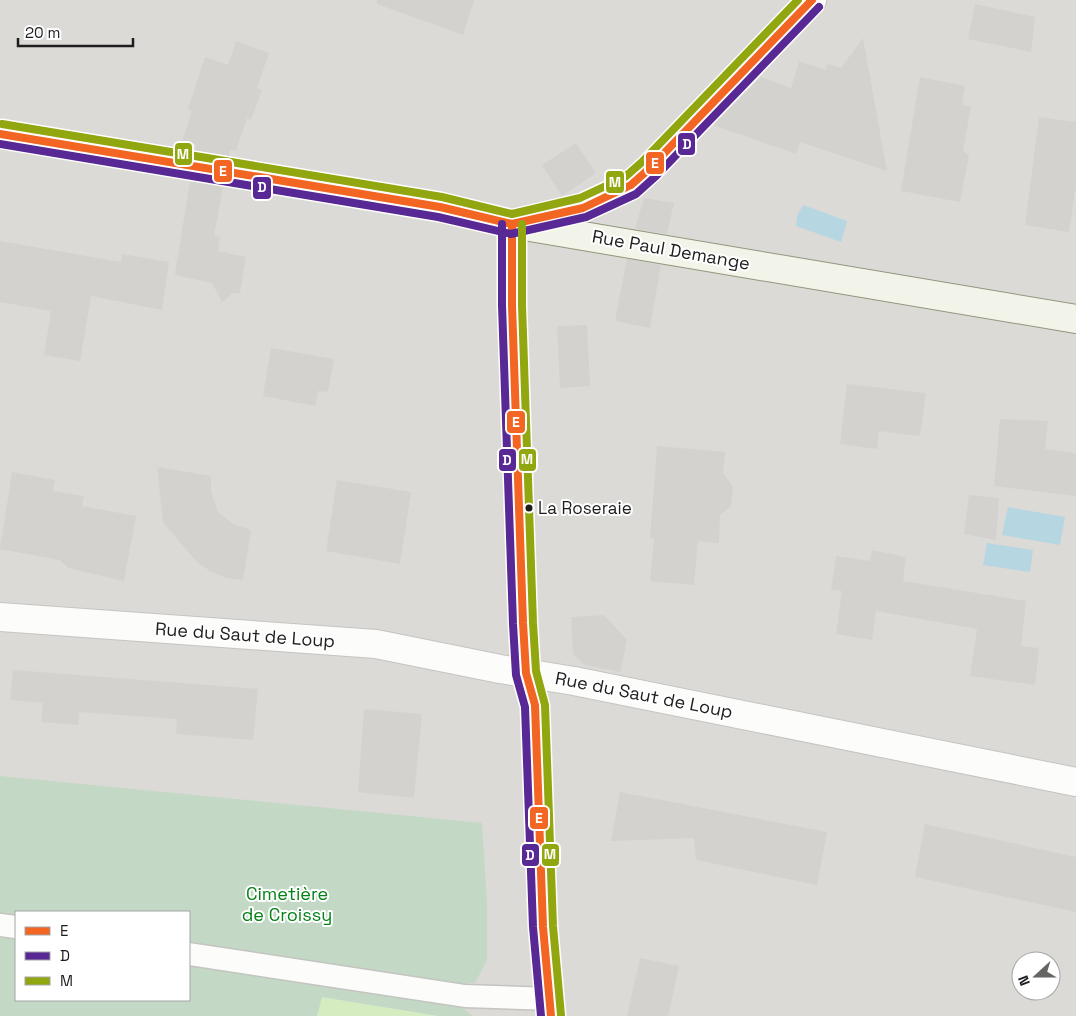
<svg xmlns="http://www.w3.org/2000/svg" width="1076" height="1016" font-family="'Space Grotesk',sans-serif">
  <rect width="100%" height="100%" fill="#ecebe5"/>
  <path fill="#dbdad7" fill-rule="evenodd" d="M 0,0 L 1076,0 L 1076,1016 L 0,1016 ZM 16,912 L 189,912 L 189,1000 L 16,1000 ZM 1021,961 L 1051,961 L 1051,991 L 1021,991 Z"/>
  <polygon fill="#d5ecc1" points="322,997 439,1016 317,1016"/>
  <path fill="#c3d8c5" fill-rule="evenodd" d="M 0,776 L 482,823 L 487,903 L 487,960 L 475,983 L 467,983 L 464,1008 L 472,1016 L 439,1016 L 322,997 L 317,1016 L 0,1016 ZM 16,912 L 189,912 L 189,1000 L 16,1000 Z"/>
  <g fill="#b6d6e2">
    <polygon points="803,205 847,221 841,242 796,226 797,216"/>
    <polygon points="1008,507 1065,517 1060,545 1002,535"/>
    <polygon points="987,543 1033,550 1030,572 983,565"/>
  </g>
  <g fill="#d4d2ce">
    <polygon points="377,0 474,0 463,35 377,4"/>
    <polygon points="975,4 1035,17 1031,52 968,39"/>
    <polygon points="863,38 887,171 800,142 796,154 713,125 761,77 791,88 799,61 825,70 828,64 841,68"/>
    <polygon points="236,41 269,53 257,88 262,90 251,120 247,118 236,151 230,150 229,156 195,150 196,144 182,142 192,111 188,109 205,57 228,65"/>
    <polygon points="920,77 965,86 962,105 971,107 963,151 969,155 960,202 901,191"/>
    <polygon points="1039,117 1076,122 1076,183 1069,232 1025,225"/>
    <polygon points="576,143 596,173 562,196 542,165"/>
    <polygon points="190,181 223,187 214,236 220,237 218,251 246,257 240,293 233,293 222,302 212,283 175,275"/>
    <polygon points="644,198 674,203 667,234 635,229"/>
    <polygon points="0,241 121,262 122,254 169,262 162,310 91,296 80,361 44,355 51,311 0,302"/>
    <polygon points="627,259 661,265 650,328 615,321"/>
    <polygon points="587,325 590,386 560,388 557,326"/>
    <polygon points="271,348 334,359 328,392 318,391 315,406 263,396"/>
    <polygon points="847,384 926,393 920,436 879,431 877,449 840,444"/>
    <polygon points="1000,419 1048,421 1045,449 1076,453 1076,496 994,486"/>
    <polygon points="657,446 725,452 723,473 733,487 731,506 720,515 719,543 698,541 694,585 650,581 654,539 650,538"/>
    <polygon points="157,467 211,476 211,492 218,512 233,524 251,530 243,580 226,578 210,571 197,562 163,522"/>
    <polygon points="12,472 55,480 53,491 84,496 82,506 136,516 124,581 68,568 60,560 0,549"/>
    <polygon points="337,480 411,492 400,564 326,551"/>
    <polygon points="969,495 999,498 996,540 964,534"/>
    <polygon points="872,550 906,557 903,581 1026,601 1021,646 1039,648 1035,685 970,676 977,629 876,611 872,640 836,634 842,591 831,590 836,556 870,561"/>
    <polygon points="604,615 627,640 620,672 585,665 573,654 571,617"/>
    <polygon points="13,670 258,689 253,740 176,734 177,719 79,712 78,725 41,722 43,703 10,700"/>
    <polygon points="364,709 422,714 414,798 358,792"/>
    <polygon points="620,792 827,832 817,885 696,860 694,838 611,841"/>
    <polygon points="925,824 1076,857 1076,912 915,877"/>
    <polygon points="640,958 679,966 668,1016 627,1016"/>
  </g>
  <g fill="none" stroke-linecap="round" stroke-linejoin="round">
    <defs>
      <g id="service">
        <polyline points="0,925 16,927"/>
        <polyline points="189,954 465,996 550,999"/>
      </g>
      <g id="minor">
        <polyline points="512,224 583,208 631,185 649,169 812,0"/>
        <polyline points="0,617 376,644 500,669 574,681 1076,782"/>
      </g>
      <polyline id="tertiary" points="512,224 512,305 523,623 526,673 535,705 543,927 551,1016"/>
      <polyline id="secondary" points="0,134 440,207 512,224 1076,319"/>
    </defs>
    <use href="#service" stroke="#c4c4c1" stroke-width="25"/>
    <use href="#minor" stroke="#c4c4c1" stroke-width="30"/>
    <use href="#tertiary" stroke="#c4c4c1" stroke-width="30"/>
    <use href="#secondary" stroke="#93967c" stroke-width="30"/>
    <use href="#service" stroke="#fcfcfb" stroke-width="22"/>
    <use href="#minor" stroke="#fcfcfb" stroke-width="28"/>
    <use href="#tertiary" stroke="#fcfcfb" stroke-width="28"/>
    <use href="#secondary" stroke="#f2f3e9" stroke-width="28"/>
    <defs>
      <g id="bus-1">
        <polyline points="0,134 440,207 512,224 583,208 631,185 649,169 812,0"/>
        <polyline points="512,224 512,305 523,623 526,673 535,705 543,927 551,1016"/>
      </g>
      <g id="bus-2">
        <polyline points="0,144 438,217 511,234 586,217 636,194 656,176 819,7"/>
        <polyline points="502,224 502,305 513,624 516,675 525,707 533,927 541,1016"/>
      </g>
      <g id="bus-3">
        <polyline points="2,124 442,197 512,214 580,198 625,177 642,162 798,0"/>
        <polyline points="522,224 522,305 533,623 536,671 545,705 553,926 561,1015"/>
      </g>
    </defs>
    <use href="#bus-1" stroke="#fff" stroke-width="11"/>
    <use href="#bus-2" stroke="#fff" stroke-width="11"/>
    <use href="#bus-3" stroke="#fff" stroke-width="11"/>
    <use href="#bus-1" stroke="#f26522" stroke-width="8"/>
    <use href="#bus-2" stroke="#582895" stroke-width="8"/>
    <use href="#bus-3" stroke="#92a70f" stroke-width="8"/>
  </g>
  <circle fill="#1d1d1d" stroke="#fff" stroke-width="2" cx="529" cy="508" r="4.5"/>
  <g text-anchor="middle" stroke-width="4" stroke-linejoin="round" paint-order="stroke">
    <g font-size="17" fill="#1d1d1d" stroke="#fff" text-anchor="start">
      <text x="538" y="514">La Roseraie</text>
    </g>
    <g font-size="18" fill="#1d1d1d" stroke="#fff">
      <text transform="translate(671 250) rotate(10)" y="6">Rue Paul Demange</text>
      <text transform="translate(245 635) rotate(4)" y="6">Rue du Saut de Loup</text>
      <text transform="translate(644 695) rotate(11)" y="6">Rue du Saut de Loup</text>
    </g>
    <g font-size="18" fill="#048217" stroke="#fff">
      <text x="287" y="900">Cimetière<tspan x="287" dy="21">de Croissy</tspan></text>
    </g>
  </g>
  <g stroke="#fff" stroke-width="2">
    <rect x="677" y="132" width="19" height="24" rx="5" fill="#582895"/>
    <rect x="174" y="142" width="19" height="24" rx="5" fill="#92a70f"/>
    <rect x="645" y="151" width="20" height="24" rx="5" fill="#f26522"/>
    <rect x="213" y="159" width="20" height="24" rx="5" fill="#f26522"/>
    <rect x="605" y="170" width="20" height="24" rx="5" fill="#92a70f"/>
    <rect x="252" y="176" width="20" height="24" rx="5" fill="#582895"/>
    <rect x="506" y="410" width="20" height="24" rx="5" fill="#f26522"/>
    <rect x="518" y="448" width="19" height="24" rx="5" fill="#92a70f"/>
    <rect x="498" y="448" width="19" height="24" rx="5" fill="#582895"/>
    <rect x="529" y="806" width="20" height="24" rx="5" fill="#f26522"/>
    <rect x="541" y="843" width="19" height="24" rx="5" fill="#92a70f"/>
    <rect x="521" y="843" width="19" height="24" rx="5" fill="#582895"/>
  </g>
  <g font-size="14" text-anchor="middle" font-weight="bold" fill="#fff">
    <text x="687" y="149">D</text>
    <text x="183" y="159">M</text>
    <text x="655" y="168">E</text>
    <text x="223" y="176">E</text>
    <text x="615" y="187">M</text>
    <text x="262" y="192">D</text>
    <text x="516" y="427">E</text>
    <text x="527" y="464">M</text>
    <text x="507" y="465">D</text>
    <text x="539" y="823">E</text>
    <text x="550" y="859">M</text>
    <text x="530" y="860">D</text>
  </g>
  <rect x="15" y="911" width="175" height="90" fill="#ffffff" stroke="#a5a5a5"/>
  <rect x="25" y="927" width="25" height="8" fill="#f26522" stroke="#a5a5a5"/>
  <text x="60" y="936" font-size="15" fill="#1d1d1d">E</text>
  <rect x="25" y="952" width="25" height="8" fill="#582895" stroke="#a5a5a5"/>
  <text x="60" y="961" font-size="15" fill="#1d1d1d">D</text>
  <rect x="25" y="977" width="25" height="8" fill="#92a70f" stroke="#a5a5a5"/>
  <text x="60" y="986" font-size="15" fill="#1d1d1d">M</text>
  <g transform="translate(1036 976) rotate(249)"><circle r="24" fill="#ffffff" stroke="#a5a5a5"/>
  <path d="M0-4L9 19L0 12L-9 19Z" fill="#656563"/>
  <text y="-8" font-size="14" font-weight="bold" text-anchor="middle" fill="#1d1d1d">N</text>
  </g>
  <path d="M18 38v8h115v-8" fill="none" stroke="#1d1d1d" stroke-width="2.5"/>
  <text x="25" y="38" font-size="15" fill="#1d1d1d" stroke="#ffffff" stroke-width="4" paint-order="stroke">20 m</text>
</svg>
